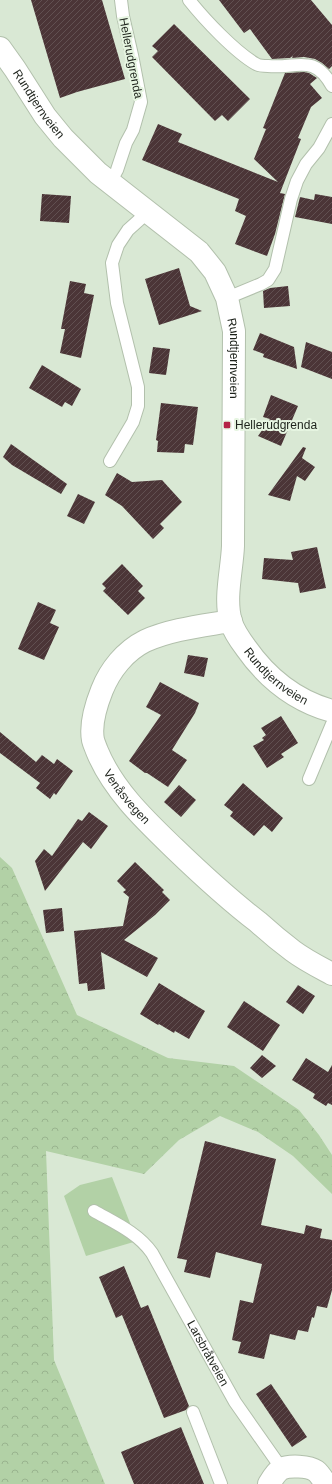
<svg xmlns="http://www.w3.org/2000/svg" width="332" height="1484" font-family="Helvetica,sans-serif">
  <defs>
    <pattern id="forest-crowns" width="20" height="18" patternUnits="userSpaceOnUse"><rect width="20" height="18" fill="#b2d1a6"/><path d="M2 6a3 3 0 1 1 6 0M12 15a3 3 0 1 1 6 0" fill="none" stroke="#99b38e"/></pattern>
    <pattern id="building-hatch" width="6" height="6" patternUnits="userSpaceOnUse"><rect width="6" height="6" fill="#4b3537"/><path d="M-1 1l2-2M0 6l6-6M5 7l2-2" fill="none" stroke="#615051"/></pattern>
  </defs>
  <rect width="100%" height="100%" fill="#d9e8d4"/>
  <polygon fill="url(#forest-crowns)" points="0,857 12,868 77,1015 168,1058 234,1066 299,1110 319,1135 332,1155 332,1194 293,1156 258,1132 220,1116 179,1140 144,1174 46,1151 54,1360 105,1484 0,1484"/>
  <polygon fill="#b2d1a6" points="112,1177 137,1241 86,1256 64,1196 80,1185"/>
  <g fill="url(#building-hatch)">
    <polygon points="31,0 102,0 125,79 77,92 60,98"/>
    <polygon points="219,0 311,0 332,25 332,66 329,69 322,63 315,59 304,57 292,58 293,56 290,58 272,59 250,29 244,33"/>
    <polygon points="174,24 250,99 228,121 222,115 215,121 152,57 158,51 152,46"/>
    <polygon points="304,72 309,73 317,78 310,84 322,98 311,107 298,138 301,139 280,193 285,194 275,234 267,256 235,244 246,216 235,211 239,199 142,160 158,124 182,134 178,142 278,182 254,159 266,129 263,128 285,73"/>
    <polygon points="42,194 71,196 69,223 40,221"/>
    <polygon points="315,194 332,197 332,224 295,217 300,197 314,200"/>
    <polygon points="179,268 190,306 202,311 159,325 145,279"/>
    <polygon points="70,281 86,284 84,293 94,295 81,358 60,353 65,329 61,329"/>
    <polygon points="288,286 290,306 264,308 263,291 270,288"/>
    <polygon points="260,333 294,347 297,369 263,357 264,354 253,350"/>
    <polygon points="306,342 332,352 332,379 301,367"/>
    <polygon points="153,347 170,349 166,375 149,373"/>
    <polygon points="42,365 81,389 72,406 65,402 62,407 29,388"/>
    <polygon points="271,395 298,406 281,446 258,436 270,419 263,417"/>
    <polygon points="161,403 198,407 193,445 185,444 184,453 157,452 158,441 156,440"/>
    <polygon points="11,444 67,484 61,494 12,465 3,457"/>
    <polygon points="303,447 306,448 302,458 315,467 305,481 297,476 290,501 268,495"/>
    <polygon points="117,473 132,482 162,480 182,502 160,524 164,528 153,539 122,506 105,495"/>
    <polygon points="78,494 95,502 84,524 67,516"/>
    <polygon points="317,547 326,588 300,593 298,583 262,579 264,558 293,560 291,552"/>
    <polygon points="122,564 143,586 138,591 145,598 128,615 103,591 106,588 102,584"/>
    <polygon points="38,602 56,610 50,623 59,627 44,660 18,649"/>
    <polygon points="188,655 208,658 204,677 184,673"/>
    <polygon points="160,682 199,703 195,713 172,750 187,760 168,787 147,773 145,773 129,761 161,715 146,707"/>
    <polygon points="281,716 298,743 281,754 284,757 267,768 253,746 264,740 262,738 266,735 261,728"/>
    <polygon points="0,732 36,762 42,755 54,764 57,759 73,771 56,795 54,793 50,799 36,788 40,783 0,753"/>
    <polygon points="243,783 283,818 272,832 264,825 254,836 230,816 233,812 224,805"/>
    <polygon points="179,785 196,800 181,817 164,802"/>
    <polygon points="89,812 108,826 91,849 83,842 45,891 35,861 44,849 52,856 78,819 82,821"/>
    <polygon points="135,862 164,890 162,892 170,900 155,915 124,940 158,958 147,977 101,952 105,989 88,991 87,983 79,984 74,931 123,926 129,897 123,892 126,890 117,881"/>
    <polygon points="62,908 64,931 46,933 43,910"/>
    <polygon points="159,983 205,1011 189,1039 175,1031 174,1033 159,1024 158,1025 140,1014"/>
    <polygon points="298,985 315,996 303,1014 286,1002"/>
    <polygon points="244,1001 280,1025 263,1051 227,1027"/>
    <polygon points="262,1055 276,1066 262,1078 250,1068"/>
    <polygon points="306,1058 328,1072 332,1065 332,1105 328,1103 326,1106 313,1098 315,1094 292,1080"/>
    <polygon points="205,1141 276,1159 261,1225 304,1234 306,1225 322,1229 320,1238 332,1240 332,1290 327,1308 317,1306 314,1318 312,1317 308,1332 298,1330 295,1340 270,1334 264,1359 238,1353 241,1342 232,1340 240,1300 253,1303 262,1264 216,1252 210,1278 184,1272 187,1260 177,1258"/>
    <polygon points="124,1266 141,1308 148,1305 189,1406 186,1410 164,1418 122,1315 116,1318 99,1277"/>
    <polygon points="271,1384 307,1437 292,1447 256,1394"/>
    <polygon points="181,1427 204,1484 134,1484 121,1452"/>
  </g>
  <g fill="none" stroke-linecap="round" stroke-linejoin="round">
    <defs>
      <g id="service">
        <path d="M 189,0 C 204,19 235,52 256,64 C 259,66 264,66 268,66 C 297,69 314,53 332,86"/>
        <polyline points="110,183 117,170 126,143 133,130 141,102 132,55 123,16 121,0"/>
        <polyline points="227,298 261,284 268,280 275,269 291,199 297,181 306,164 319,148 332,124"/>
        <polyline points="110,461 133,422 138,406 138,387 117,303 112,263 118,245 128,230 148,212"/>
        <polyline points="309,779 332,724"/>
        <path id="s1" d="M 94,1211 C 115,1223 138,1233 152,1253 L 235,1402 L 282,1469"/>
        <polyline points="193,1412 221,1484"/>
      </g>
      <g id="minor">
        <path id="s2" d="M 0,48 L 15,69 L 45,116 L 63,138 L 98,173 L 199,252 L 215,272 L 227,298 L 234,331 C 234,403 234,475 233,546 C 232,570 224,599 231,622 C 234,632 240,640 246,648 C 267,678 296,701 332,711"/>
        <path id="s3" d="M 231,621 C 202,626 172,629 145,641 C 125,651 110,670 102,690 C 96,705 90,724 93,740 C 94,744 96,748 97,751 C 113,790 145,820 174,848 C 201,874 228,899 258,922 C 269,932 281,942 293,951 C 305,960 319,967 332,974"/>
        <path d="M 269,1484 C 272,1479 276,1472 281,1469 C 289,1465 309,1466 316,1471 C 320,1474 323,1480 326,1484"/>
      </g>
    </defs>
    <use href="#service" stroke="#b2c0ac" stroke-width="14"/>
    <use href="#minor" stroke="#b2c0ac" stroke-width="24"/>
    <use href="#service" stroke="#fff" stroke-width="12"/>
    <use href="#minor" stroke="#fff" stroke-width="22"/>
  </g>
  <rect fill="#b42245" stroke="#e6f5e1" stroke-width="1.5" x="223" y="421" width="8" height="8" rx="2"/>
  <g text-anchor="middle" stroke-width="4" stroke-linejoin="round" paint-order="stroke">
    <g font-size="12" fill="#1d221b" stroke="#e6f5e1">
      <text transform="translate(131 58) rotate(79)" y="4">Hellerudgrenda</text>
      <text dy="4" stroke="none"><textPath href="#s2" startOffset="68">Rundtjernveien</textPath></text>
      <text dy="4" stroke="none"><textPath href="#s2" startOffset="403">Rundtjernveien</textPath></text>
      <text dy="4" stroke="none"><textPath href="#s2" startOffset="739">Rundtjernveien</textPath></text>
      <text dy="4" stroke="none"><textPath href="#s3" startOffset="273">Venåsvegen</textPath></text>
      <text dy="4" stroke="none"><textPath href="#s1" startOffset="187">Larsbråtveien</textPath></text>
    </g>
    <g font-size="12" fill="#1d221b" stroke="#e6f5e1" text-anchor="start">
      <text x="235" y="429">Hellerudgrenda</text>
    </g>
  </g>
</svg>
